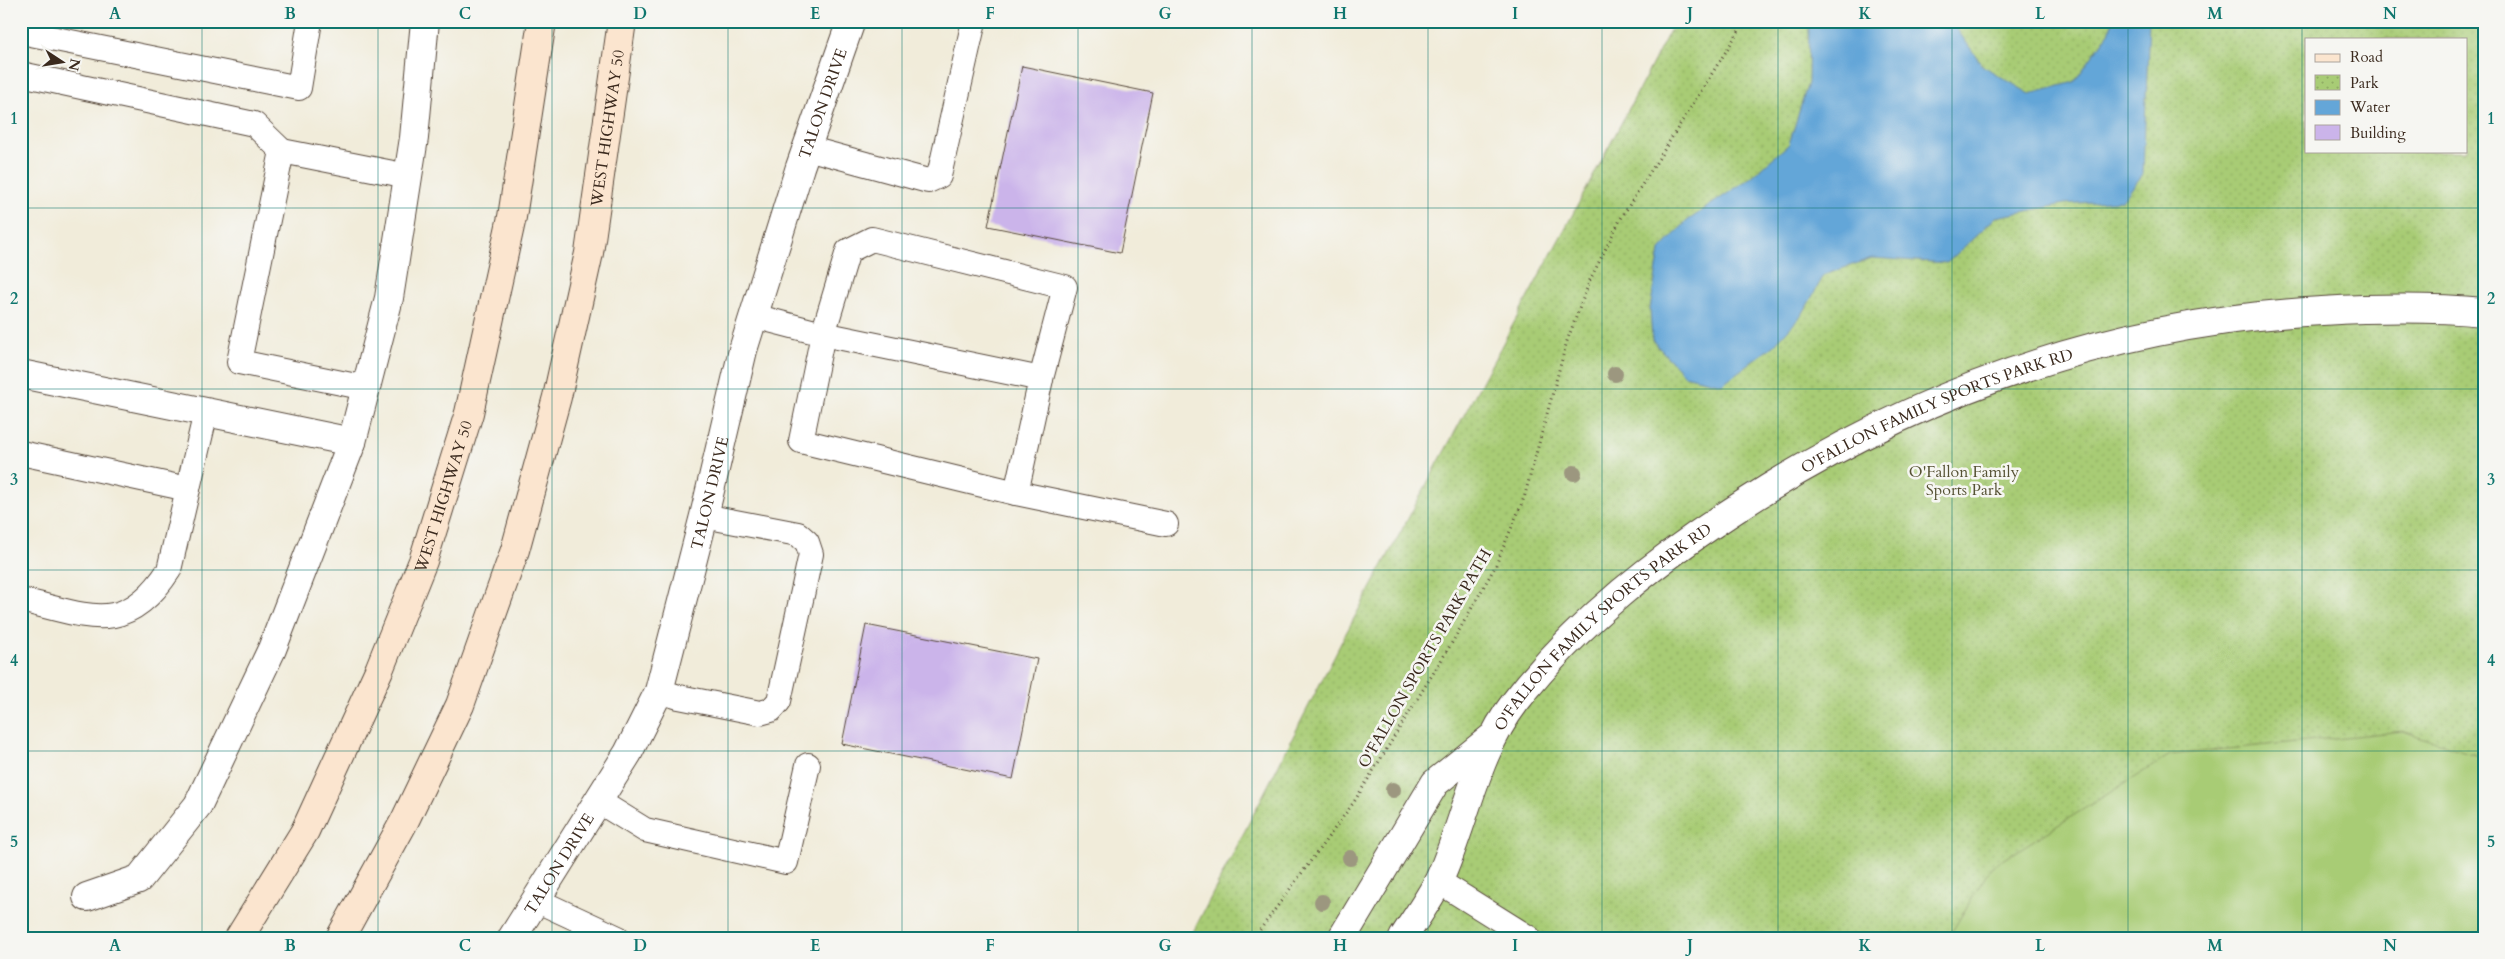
<svg xmlns="http://www.w3.org/2000/svg" width="2505" height="959" font-family="Cardo,serif">
  <defs>
    <pattern id="park-dots" width="8" height="8" patternUnits="userSpaceOnUse" patternTransform="scale(1.25)"><rect width="8" height="8" fill="#a8cc75"/><path d="M2 2h.1M6 6h.1" fill="none" stroke="#92af65" stroke-width="1.8" stroke-linecap="round"/></pattern>
  </defs>
  <rect width="100%" height="100%" fill="#f6f6f2"/>
  <filter id="ink" filterUnits="userSpaceOnUse"><feTurbulence type="fractalNoise" baseFrequency=".02" numOctaves="2"/><feDisplacementMap in="SourceGraphic" scale="10" xChannelSelector="R" yChannelSelector="G"/><feConvolveMatrix kernelMatrix="1 2 1 2 8 2 1 2 1" color-interpolation-filters="sRGB"/></filter>
  <filter id="wash" filterUnits="userSpaceOnUse"><feTurbulence type="fractalNoise" baseFrequency=".0096" numOctaves="4" result="noise"/><feDisplacementMap in="SourceGraphic" scale="20" xChannelSelector="R" yChannelSelector="G"/><feGaussianBlur stdDeviation="1.12" result="paint"/><feColorMatrix in="noise" values="0 0 0 0 0 0 0 0 0 0 0 0 0 0 0 0 0 1.4 0 .05"/><feComposite in="paint" operator="in"/></filter>
  <g filter="url(#wash)">
    <rect width="100%" height="100%" fill="#f1ecda"/>
    <path fill="url(#park-dots)" stroke="#727b4a" fill-rule="evenodd" d="M 1675,21 L 2484,21 L 2484,938 L 1190,938 L 1345,635 L 1595,173 ZM 2306,39 L 2466,39 L 2466,151 L 2306,151 Z"/>
    <polygon fill="#a8cc75" stroke="#727b4a" points="2403,731 2484,758 2484,938 1948,938 1991,867 2170,755"/>
    <polygon fill="#64a6d8" stroke="#50687b" points="1809,21 1951,21 1983,66 2030,94 2074,82 2110,31 2112,21 2149,21 2143,174 2123,200 2064,204 1996,217 1947,263 1872,258 1824,275 1802,315 1773,346 1722,384 1684,375 1652,340 1650,309 1660,250 1687,221 1750,178 1789,144 1808,83"/>
    <g id="blocks">
      <g fill="#cbb4ea">
        <polygon points="1022,66 1153,93 1120,253 988,226"/>
        <polygon points="866,625 1037,659 1013,779 842,744"/>
      </g>
    </g>
  </g>
  <g filter="url(#ink)">
    <use href="#blocks" fill-opacity="0" stroke="#56473a" stroke-width="1"/>
    <g fill="none" stroke-linecap="round" stroke-linejoin="round">
      <defs>
        <g id="service">
          <polyline points="21,32 299,88 310,21"/>
          <polyline points="21,74 254,124 282,151"/>
          <polyline points="807,148 928,181 939,176 974,21"/>
          <polyline points="754,316 823,334 1041,379 1016,493 1166,524"/>
          <polyline points="366,388 239,362 282,151 408,176"/>
          <polyline points="21,453 188,489"/>
          <polyline points="1016,493 801,441 823,334 848,251 872,239 1065,287 1041,379"/>
          <path d="M 21,600 C 87,615 125,638 169,570 L 206,412"/>
          <polyline points="659,691 679,697 760,713 771,710 779,701 811,554 807,542 798,534 704,516"/>
          <polyline points="598,801 645,830 786,862 808,765"/>
          <polyline points="1438,881 1529,938"/>
          <polyline points="536,900 618,938"/>
        </g>
        <g id="minor">
          <polyline points="21,374 352,442"/>
          <polyline points="87,897 139,879 198,805 272,649 352,442 389,298 414,138 425,21"/>
          <path id="s1" d="M 512,938 L 628,753 L 659,691 L 704,516 L 743,350 L 800,167 L 851,21"/>
          <polyline points="1342,938 1435,783 1491,738"/>
          <path id="s2" d="M 1403,938 C 1415,919 1429,900 1439,880 C 1466,821 1475,754 1516,701 C 1579,620 1659,558 1745,503 C 1920,391 2113,322 2322,311 C 2376,308 2430,307 2484,312"/>
        </g>
        <g id="secondary">
          <path id="s3" d="M 239,938 L 305,831 L 379,670 L 423,561 L 469,413 L 512,217 L 542,21"/>
          <path id="s4" d="M 340,938 L 405,820 L 460,705 L 515,550 L 557,397 L 589,253 L 622,21"/>
        </g>
      </defs>
      <use href="#service" stroke="#56473a" stroke-width="26"/>
      <use href="#minor" stroke="#56473a" stroke-width="30"/>
      <use href="#secondary" stroke="#56473a" stroke-width="30"/>
      <polyline stroke="#56473a" stroke-width="3" stroke-dasharray="1 4" stroke-linecap="butt" points="1254,938 1354,802 1453,641 1495,567 1524,498 1567,341 1590,280 1620,220 1745,21"/>
      <use href="#service" stroke="#fff" stroke-width="24"/>
      <use href="#minor" stroke="#fff" stroke-width="28"/>
      <use href="#secondary" stroke="#fbe5cf" stroke-width="28"/>
    </g>
    <g fill="#9c977f">
      <circle cx="1615" cy="374" r="8"/>
      <circle cx="1574" cy="473" r="8"/>
      <circle cx="1393" cy="790" r="8"/>
      <circle cx="1350" cy="858" r="8"/>
      <circle cx="1322" cy="902" r="8"/>
    </g>
  </g>
  <path fill="none" stroke="#0f766e" stroke-width="1" stroke-opacity="0.55" d="M 202,21 L 202,938M 378,21 L 378,938M 552,21 L 552,938M 728,21 L 728,938M 902,21 L 902,938M 1078,21 L 1078,938M 1252,21 L 1252,938M 1428,21 L 1428,938M 1602,21 L 1602,938M 1778,21 L 1778,938M 1952,21 L 1952,938M 2128,21 L 2128,938M 2302,21 L 2302,938M 21,208 L 2484,208M 21,389 L 2484,389M 21,570 L 2484,570M 21,751 L 2484,751"/>
  <g text-anchor="middle" stroke-width="5" stroke-linejoin="round" paint-order="stroke">
    <g font-size="16" fill="#3b2a1e" stroke="#f6f6f2">
      <text dy="6" stroke="none"><textPath href="#s1" startOffset="898">TALON DRIVE</textPath></text>
      <text dy="6" stroke="none"><textPath href="#s4" startOffset="859">WEST HIGHWAY 50</textPath></text>
      <text dy="6" stroke="none"><textPath href="#s2" startOffset="782">O'FALLON FAMILY SPORTS PARK RD</textPath></text>
      <text dy="6" stroke="none"><textPath href="#s1" startOffset="492">TALON DRIVE</textPath></text>
      <text dy="6" stroke="none"><textPath href="#s3" startOffset="488">WEST HIGHWAY 50</textPath></text>
      <text dy="6" stroke="none"><textPath href="#s2" startOffset="378">O'FALLON FAMILY SPORTS PARK RD</textPath></text>
      <text transform="translate(1424 658) rotate(-60)" y="6">O'FALLON SPORTS PARK PATH</text>
      <text dy="6" stroke="none"><textPath href="#s1" startOffset="88">TALON DRIVE</textPath></text>
    </g>
    <g font-size="16" fill="#565234" stroke="#f6f6f2">
      <text x="1964" y="477">O'Fallon Family<tspan x="1964" dy="18">Sports Park</tspan></text>
    </g>
  </g>
  <rect width="2505" height="959" fill="none" stroke="#f6f6f2" stroke-width="55"/>
  <rect x="2305" y="38" width="162" height="115" fill="#f6f6f2" stroke="#aba49d"/>
  <rect x="2315" y="54" width="25" height="8" fill="#fbe5cf" stroke="#aba49d"/>
  <text x="2350" y="62" font-size="15" fill="#3b2a1e">Road</text>
  <rect x="2315" y="75" width="25" height="15" fill="url(#park-dots)" stroke="#aba49d"/>
  <text x="2350" y="88" font-size="15" fill="#3b2a1e">Park</text>
  <rect x="2315" y="100" width="25" height="15" fill="#64a6d8" stroke="#aba49d"/>
  <text x="2350" y="112" font-size="15" fill="#3b2a1e">Water</text>
  <rect x="2315" y="125" width="25" height="15" fill="#cbb4ea" stroke="#aba49d"/>
  <text x="2350" y="138" font-size="15" fill="#3b2a1e">Building</text>
  <g transform="translate(62 62) rotate(102)" stroke="#f6f6f2" stroke-width="4" paint-order="stroke">
  <path d="M0-4L9 19L0 12L-9 19Z" fill="#3b2a1e"/>
  <text y="-8" font-size="14" font-weight="bold" text-anchor="middle" fill="#3b2a1e">N</text>
  </g>
  <rect x="28" y="28" width="2450" height="904" fill="none" stroke="#0f766e" stroke-width="2"/>
  <g font-size="16" text-anchor="middle" font-weight="bold" fill="#0f766e">
    <text x="115" y="19">A</text>
    <text x="290" y="19">B</text>
    <text x="465" y="19">C</text>
    <text x="640" y="19">D</text>
    <text x="815" y="19">E</text>
    <text x="990" y="19">F</text>
    <text x="1165" y="19">G</text>
    <text x="1340" y="19">H</text>
    <text x="1515" y="19">I</text>
    <text x="1690" y="19">J</text>
    <text x="1865" y="19">K</text>
    <text x="2040" y="19">L</text>
    <text x="2215" y="19">M</text>
    <text x="2390" y="19">N</text>
    <text x="14" y="124">1</text>
    <text x="2491" y="124">1</text>
    <text x="14" y="304">2</text>
    <text x="2491" y="304">2</text>
    <text x="14" y="485">3</text>
    <text x="2491" y="485">3</text>
    <text x="14" y="666">4</text>
    <text x="2491" y="666">4</text>
    <text x="14" y="847">5</text>
    <text x="2491" y="847">5</text>
    <text x="115" y="951">A</text>
    <text x="290" y="951">B</text>
    <text x="465" y="951">C</text>
    <text x="640" y="951">D</text>
    <text x="815" y="951">E</text>
    <text x="990" y="951">F</text>
    <text x="1165" y="951">G</text>
    <text x="1340" y="951">H</text>
    <text x="1515" y="951">I</text>
    <text x="1690" y="951">J</text>
    <text x="1865" y="951">K</text>
    <text x="2040" y="951">L</text>
    <text x="2215" y="951">M</text>
    <text x="2390" y="951">N</text>
  </g>
</svg>
